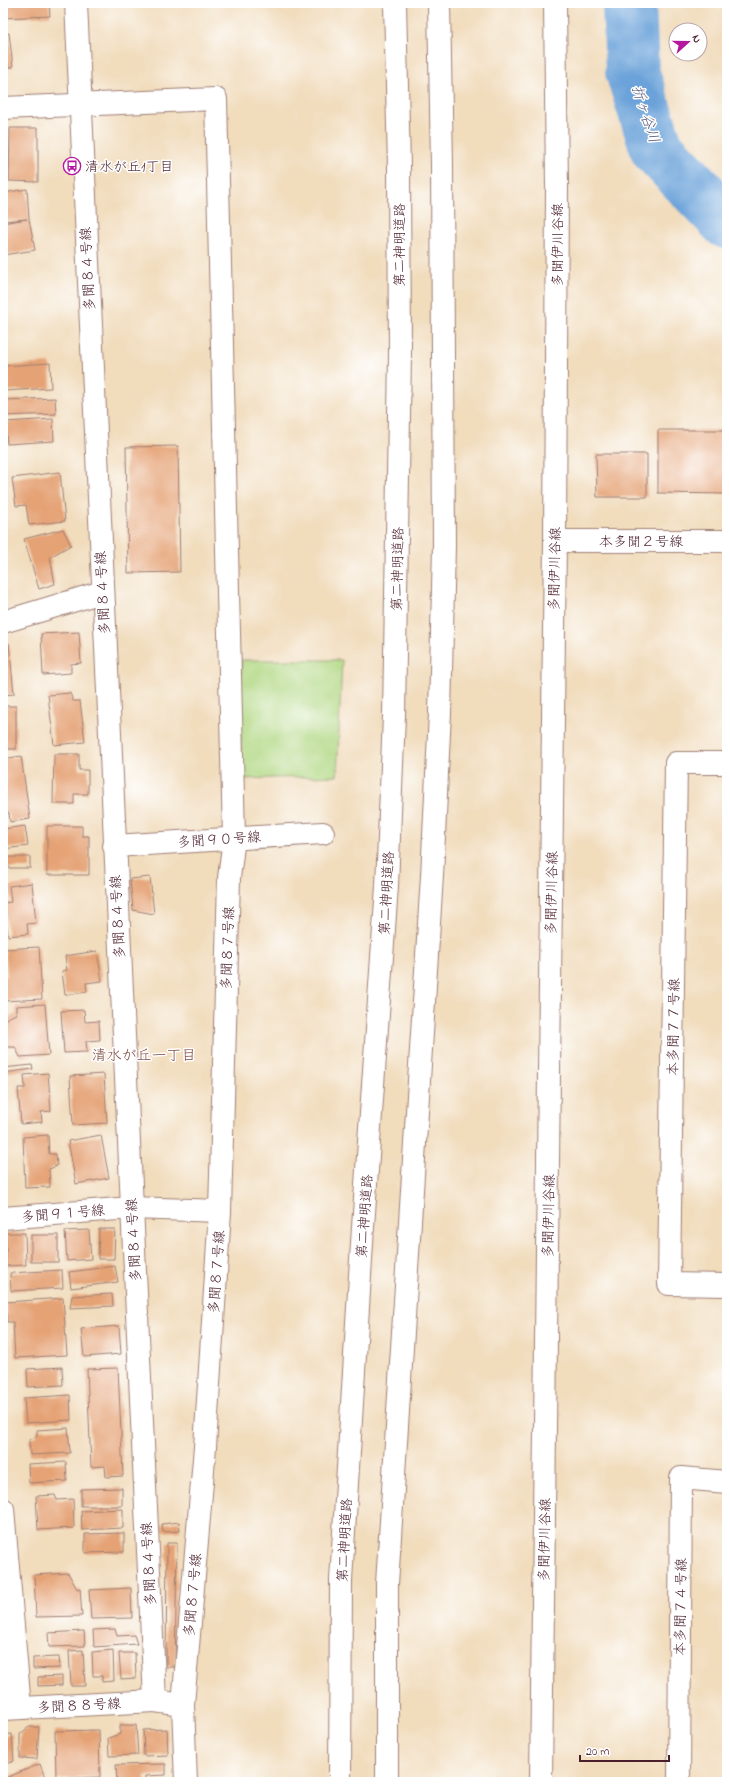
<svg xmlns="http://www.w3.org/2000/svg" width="730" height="1785" font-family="'Indie Flower','Klee One',sans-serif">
  <rect width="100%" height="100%" fill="#fff"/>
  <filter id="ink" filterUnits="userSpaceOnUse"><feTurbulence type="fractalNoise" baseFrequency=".025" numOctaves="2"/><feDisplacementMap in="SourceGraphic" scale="8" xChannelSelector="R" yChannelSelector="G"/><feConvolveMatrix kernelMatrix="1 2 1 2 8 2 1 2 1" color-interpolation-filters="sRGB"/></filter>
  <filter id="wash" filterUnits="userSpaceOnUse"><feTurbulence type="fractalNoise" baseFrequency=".012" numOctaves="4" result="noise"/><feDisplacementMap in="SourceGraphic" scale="16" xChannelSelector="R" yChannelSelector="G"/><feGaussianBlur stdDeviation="0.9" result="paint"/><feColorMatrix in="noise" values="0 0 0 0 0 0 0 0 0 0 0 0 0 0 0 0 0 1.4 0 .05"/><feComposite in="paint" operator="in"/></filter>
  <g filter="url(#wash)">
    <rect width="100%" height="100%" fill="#f1dcbc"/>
    <polygon fill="#b0d781" stroke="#7d7b56" points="241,660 342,660 337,776 241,779"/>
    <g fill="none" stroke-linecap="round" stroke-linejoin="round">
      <polyline stroke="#6ba2d9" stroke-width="54" points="629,3 632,71 657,149 727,222"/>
    </g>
    <g id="blocks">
      <g fill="#e5a275">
        <polygon points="3,3 49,3 50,16 3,18"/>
        <polygon points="9,33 13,67 3,68 3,34"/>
        <polygon points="10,128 38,128 38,182 9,181"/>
        <polygon points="27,189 29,219 35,250 3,255 3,223 27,219 3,221 3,193"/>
        <polygon points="50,363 51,388 3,391 3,366"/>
        <polygon points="55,398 56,414 4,416 3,400"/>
        <polygon points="53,419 54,441 7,444 5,422"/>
        <polygon points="658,430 727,430 727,494 658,493"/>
        <polygon points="178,446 180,572 128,573 126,447"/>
        <polygon points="596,454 647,454 647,497 597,497"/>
        <polygon points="60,472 65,521 29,525 26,505 16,506 12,478"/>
        <polygon points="63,529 71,545 50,557 55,584 39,589 24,539"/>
        <polygon points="79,632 81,663 71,664 71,673 43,675 41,634"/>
        <polygon points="9,643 14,694 3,695 3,644"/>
        <polygon points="70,693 73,701 80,701 85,742 54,745 48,695"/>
        <rect x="3" y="706" width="13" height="43"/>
        <polygon points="54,754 79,754 79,770 88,770 88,794 74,794 74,804 53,804"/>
        <polygon points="21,756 30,819 10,822 9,813 3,814 3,759"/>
        <polygon points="25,826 28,846 3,849 3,829"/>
        <polygon points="47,826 82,826 82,836 89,836 89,875 47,875"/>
        <rect x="3" y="857" width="27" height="11"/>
        <polygon points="150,877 154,914 133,910 130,879"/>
        <polygon points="32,883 36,923 27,924 28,934 8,936 4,903 11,902 9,886"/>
        <polygon points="39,947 42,999 3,1001 3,976 7,976 5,949"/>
        <polygon points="97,951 102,981 86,983 87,992 65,995 62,971 67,970 65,956"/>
        <polygon points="45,1004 49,1055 20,1057 15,1047 5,1047 5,1019 16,1014 16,1006"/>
        <polygon points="84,1010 85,1022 99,1021 100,1040 86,1041 87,1052 64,1053 61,1011"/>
        <polygon points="32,1065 33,1069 3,1073 3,1068"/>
        <polygon points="48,1073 51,1111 41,1112 42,1122 21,1124 18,1088 25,1088 24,1075"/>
        <polygon points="104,1074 107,1123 73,1125 70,1076"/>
        <polygon points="48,1135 49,1154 56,1154 57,1166 49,1169 50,1187 25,1188 23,1137"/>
        <polygon points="101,1135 109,1178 76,1184 68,1141"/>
        <polygon points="99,1229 115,1229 114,1259 98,1259"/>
        <polygon points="89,1230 91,1259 67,1261 65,1231"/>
        <polygon points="6,1233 25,1233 26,1265 6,1266"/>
        <rect x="31" y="1235" width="27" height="27"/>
        <polygon points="115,1266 118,1282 71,1288 69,1272"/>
        <polygon points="62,1270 63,1288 11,1291 10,1273"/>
        <polygon points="112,1294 113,1306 70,1308 72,1296"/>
        <polygon points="63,1298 67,1355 15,1358 13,1322 7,1322 6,1302"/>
        <polygon points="119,1326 121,1354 84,1357 81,1329"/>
        <polygon points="62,1367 63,1385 28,1387 27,1369"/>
        <polygon points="118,1368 123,1476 106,1477 105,1466 91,1467 87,1369"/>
        <polygon points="70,1395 71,1420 26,1423 24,1398"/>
        <polygon points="68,1428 70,1453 30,1455 29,1440 37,1436 37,1430"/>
        <polygon points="66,1462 67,1481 29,1483 28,1464"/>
        <polygon points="122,1488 122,1506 81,1506 81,1489"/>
        <polygon points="55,1495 57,1500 73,1499 74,1528 38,1530 36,1496"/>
        <polygon points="123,1509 123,1528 82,1530 81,1511"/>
        <polygon points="179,1522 180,1531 163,1532 162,1524"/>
        <polygon points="124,1533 124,1552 85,1553 85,1534"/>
        <polygon points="167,1543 177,1543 175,1667 166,1667"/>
        <polygon points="68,1573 77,1589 80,1588 82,1616 36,1617 34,1575"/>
        <polygon points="131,1588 132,1618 91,1619 89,1590"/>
        <polygon points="115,1629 117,1636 134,1635 137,1644 94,1647 93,1630"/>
        <polygon points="84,1631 85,1646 49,1647 48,1633"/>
        <polygon points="83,1650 85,1686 71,1686 69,1651"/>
        <polygon points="113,1650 114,1681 102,1682 102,1676 93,1676 92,1652"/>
        <polygon points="119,1653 135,1653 136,1678 121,1679"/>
        <polygon points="59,1657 60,1668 33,1669 33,1658"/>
        <polygon points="62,1676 62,1685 38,1686 38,1677"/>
        <polygon points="120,1725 136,1725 138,1755 109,1756 108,1738 120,1734"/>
        <polygon points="29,1727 39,1727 37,1759 20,1758 20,1734"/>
        <polygon points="167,1729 168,1755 144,1756 143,1730"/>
        <polygon points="99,1730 100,1777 56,1779 55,1731"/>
        <polygon points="12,1734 14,1761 3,1765 3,1735"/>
        <polygon points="40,1764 46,1780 40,1782 3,1782 3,1779"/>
        <polygon points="166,1764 166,1775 145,1776 145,1782 117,1782 116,1765"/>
      </g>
    </g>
  </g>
  <g filter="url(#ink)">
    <use href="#blocks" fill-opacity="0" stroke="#9e7e74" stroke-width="1"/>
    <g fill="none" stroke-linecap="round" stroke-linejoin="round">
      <defs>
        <g id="street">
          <polyline points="76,3 155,1701 183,1705 186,1782"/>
          <polyline points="3,108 216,99 234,838 229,878 220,1211 205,1447 183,1705"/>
          <polyline points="3,622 102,592"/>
          <polyline points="727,763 676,763 669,1284 727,1285"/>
          <polyline points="114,846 323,833"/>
          <polyline points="3,1218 131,1208 220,1211"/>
          <polyline points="3,1509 20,1708"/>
          <polyline points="3,1709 155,1701"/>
          <polyline points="679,1782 681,1478 727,1482"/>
        </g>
        <g id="secondary">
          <polyline points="555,541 727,541"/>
          <polyline points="541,1782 555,541 557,188 555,3"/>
        </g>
        <g id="highway">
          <polyline points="340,1782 341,1580 363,1227 387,886 394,716 400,355 399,167 395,3"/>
          <polyline points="387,1782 387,1584 432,876 440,713 444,546 442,165 439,3"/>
        </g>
      </defs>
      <use href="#street" stroke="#9e7e74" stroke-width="24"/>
      <use href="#secondary" stroke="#9e7e74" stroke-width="24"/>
      <use href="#highway" stroke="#9e7e74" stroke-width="24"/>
      <use href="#street" stroke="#fff" stroke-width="22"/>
      <use href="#secondary" stroke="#fff" stroke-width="22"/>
      <use href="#highway" stroke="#fff" stroke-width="22"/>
    </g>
  </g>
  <defs>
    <symbol id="bus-ring" viewBox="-11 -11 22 22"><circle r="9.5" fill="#fff" stroke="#b5179e" stroke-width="1.5"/><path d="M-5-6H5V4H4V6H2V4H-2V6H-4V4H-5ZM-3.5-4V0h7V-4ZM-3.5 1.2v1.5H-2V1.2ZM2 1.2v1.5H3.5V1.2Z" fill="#b5179e"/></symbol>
  </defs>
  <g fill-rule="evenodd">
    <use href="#bus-ring" x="62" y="156" width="20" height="20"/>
  </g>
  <g text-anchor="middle" stroke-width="3" stroke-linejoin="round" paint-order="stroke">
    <g font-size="14" fill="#4a1f2b" stroke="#fff" text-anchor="start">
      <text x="85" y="171">清水が丘1丁目</text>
    </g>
    <g font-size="14" fill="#4a1f2b" stroke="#fff">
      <text transform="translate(399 245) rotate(-90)" y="5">第二神明道路</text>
      <text transform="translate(557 245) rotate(-90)" y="5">多聞伊川谷線</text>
      <text transform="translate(87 269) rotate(-93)" y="5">多聞８４号線</text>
      <text x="641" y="546">本多聞２号線</text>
      <text transform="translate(397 569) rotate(-89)" y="5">第二神明道路</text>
      <text transform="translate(554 569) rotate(-89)" y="5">多聞伊川谷線</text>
      <text transform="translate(102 593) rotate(-93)" y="5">多聞８４号線</text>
      <text transform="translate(219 839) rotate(-4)" y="5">多聞９０号線</text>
      <text transform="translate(386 893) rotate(-87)" y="5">第二神明道路</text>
      <text transform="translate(551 893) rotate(-89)" y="5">多聞伊川谷線</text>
      <text transform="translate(117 917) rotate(-93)" y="5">多聞８４号線</text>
      <text transform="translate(227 948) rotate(-88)" y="5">多聞８７号線</text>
      <text transform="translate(673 1027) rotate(-89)" y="5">本多聞７７号線</text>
      <text transform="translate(63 1213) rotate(-5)" y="5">多聞９１号線</text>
      <text transform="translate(364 1216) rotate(-86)" y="5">第二神明道路</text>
      <text transform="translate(548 1216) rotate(-89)" y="5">多聞伊川谷線</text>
      <text transform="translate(133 1240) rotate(-93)" y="5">多聞８４号線</text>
      <text transform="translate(216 1272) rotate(-86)" y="5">多聞８７号線</text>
      <text transform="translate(344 1540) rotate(-87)" y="5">第二神明道路</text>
      <text transform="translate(544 1540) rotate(-89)" y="5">多聞伊川谷線</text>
      <text transform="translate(148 1564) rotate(-93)" y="5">多聞８４号線</text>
      <text transform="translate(192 1595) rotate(-85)" y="5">多聞８７号線</text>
      <text transform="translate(680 1607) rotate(-89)" y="5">本多聞７４号線</text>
      <text transform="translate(79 1705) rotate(-3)" y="5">多聞８８号線</text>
    </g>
    <g font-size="15" font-style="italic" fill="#595a79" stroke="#fff">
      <text transform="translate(646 114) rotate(72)" y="5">折ヶ谷川</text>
    </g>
    <g font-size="15" fill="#804d45" stroke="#fff">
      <text x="144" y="1060">清水が丘一丁目</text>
    </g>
  </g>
  <rect width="730" height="1785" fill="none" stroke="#fff" stroke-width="16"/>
  <g transform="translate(688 42) rotate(69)"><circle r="19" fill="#ffffff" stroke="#b7a5aa"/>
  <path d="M0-3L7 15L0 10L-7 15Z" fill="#b5179e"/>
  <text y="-6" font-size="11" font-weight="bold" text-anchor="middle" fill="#4a1f2b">N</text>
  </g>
  <path d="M580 1755v6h89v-6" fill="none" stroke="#4a1f2b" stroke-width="2"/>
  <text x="586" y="1755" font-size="12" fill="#4a1f2b" stroke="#ffffff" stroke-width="3" paint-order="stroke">20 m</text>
</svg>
